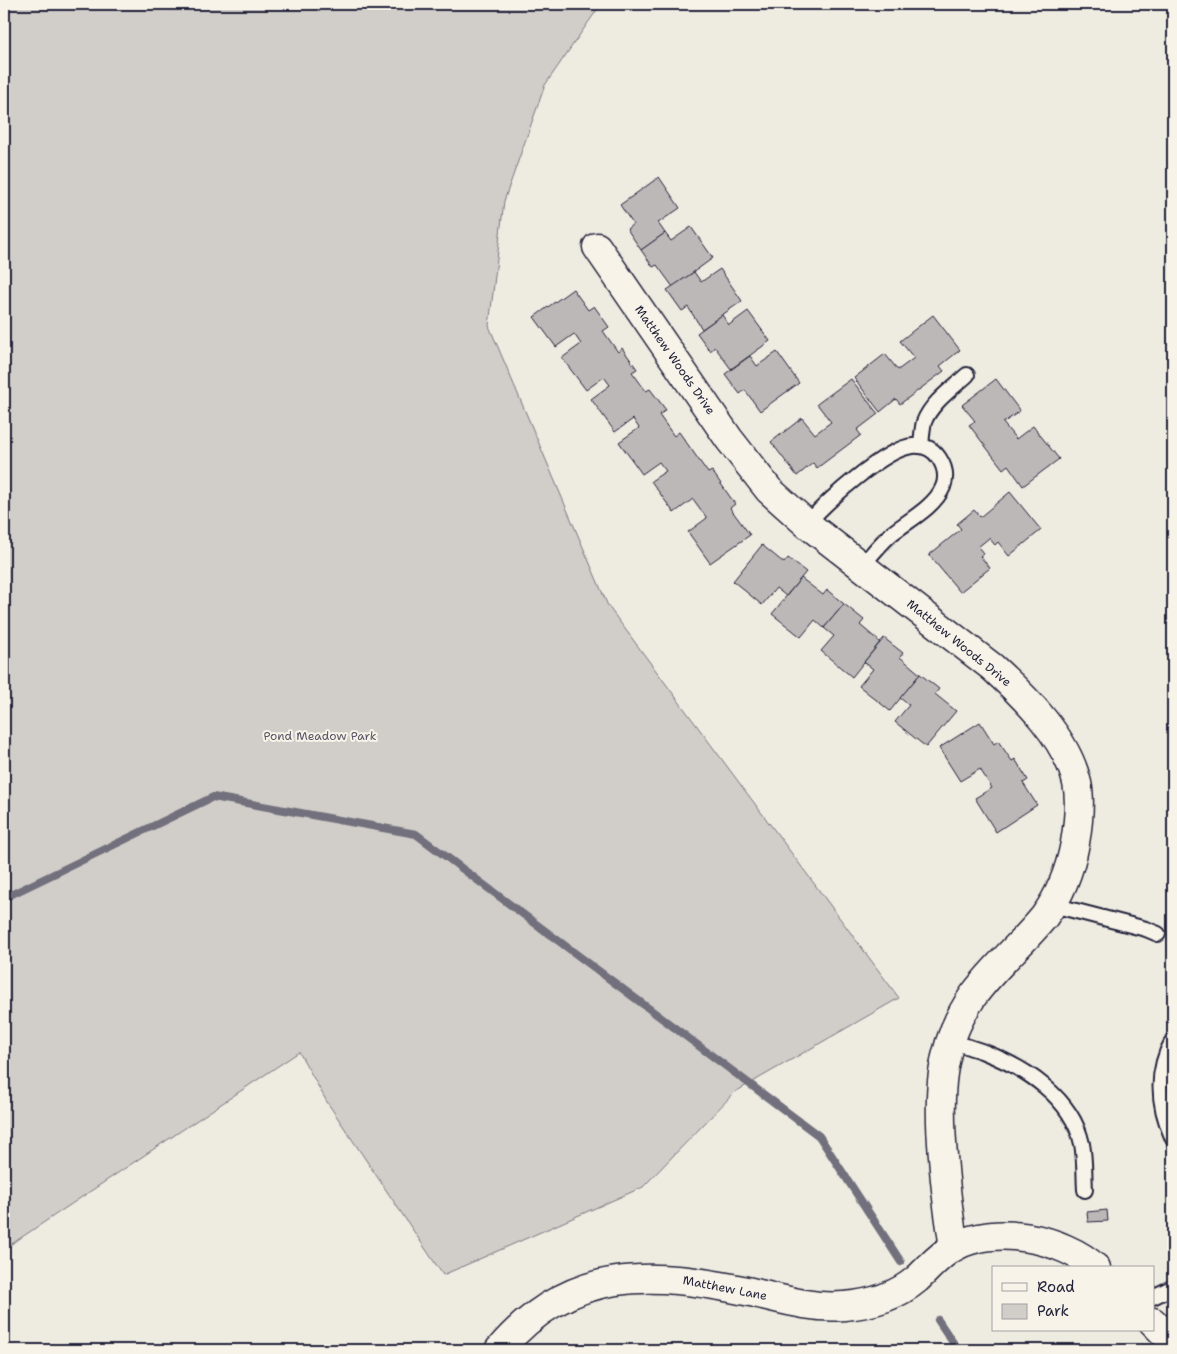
<svg xmlns="http://www.w3.org/2000/svg" width="1177" height="1354" font-family="'Shantell Sans',sans-serif">
  <rect width="100%" height="100%" fill="#eeebe1"/>
  <filter id="ink" filterUnits="userSpaceOnUse"><feTurbulence type="fractalNoise" baseFrequency=".02" numOctaves="2"/><feDisplacementMap in="SourceGraphic" scale="10" xChannelSelector="R" yChannelSelector="G"/><feConvolveMatrix kernelMatrix="1 2 1 2 8 2 1 2 1" color-interpolation-filters="sRGB"/></filter>
  <g filter="url(#ink)">
    <polygon fill="#d1cdc9" stroke="#7a7882" points="4,4 601,4 545,85 504,201 489,326 608,606 899,998 735,1092 643,1187 443,1275 327,1102 299,1052 4,1249"/>
    <g fill="none" stroke-linecap="round" stroke-linejoin="round">
      <g stroke="#716f7b" stroke-width="8">
        <polyline points="4,898 213,797 416,834 819,1136 901,1262"/>
        <polyline points="938,1320 958,1350"/>
      </g>
    </g>
    <g fill="#bbb8b7" stroke="#22223b">
      <polygon points="659,177 680,208 658,223 665,233 641,250 627,229 633,224 620,205"/>
      <polygon points="691,227 713,258 673,287 657,265 653,267 641,250 665,233 671,241"/>
      <polygon points="720,269 742,301 702,329 688,307 682,311 667,290 694,272 701,282"/>
      <polygon points="573,289 588,310 594,306 609,327 603,331 618,352 622,348 637,369 632,372 646,391 650,389 666,410 659,415 674,436 679,432 708,473 712,471 735,504 730,508 750,535 710,563 688,532 707,518 693,499 674,513 651,481 666,471 659,462 642,474 619,442 639,428 633,419 615,432 591,399 610,385 604,377 586,390 562,358 581,344 574,334 556,347 534,317"/>
      <polygon points="748,311 770,341 731,369 715,347 710,351 697,333 722,315 729,325"/>
      <polygon points="933,315 960,350 940,366 944,371 900,404 896,399 880,412 854,378 885,354 898,370 914,358 900,341"/>
      <polygon points="777,352 799,383 760,411 745,390 740,394 725,374 750,356 757,366"/>
      <polygon points="851,379 878,414 857,430 861,435 817,468 813,463 797,476 771,442 802,418 815,434 831,422 817,404"/>
      <polygon points="996,379 1020,411 1003,423 1016,439 1033,426 1059,459 1023,486 1008,465 1003,469 969,425 975,421 962,405"/>
      <polygon points="1010,492 1041,530 1009,556 998,542 995,545 989,538 978,547 984,554 980,556 990,568 960,592 929,555 961,529 957,524 974,510 980,517"/>
      <polygon points="762,545 784,563 788,558 806,572 786,596 776,588 762,605 733,581"/>
      <polygon points="801,578 823,595 827,590 844,604 824,628 815,620 801,637 772,614"/>
      <polygon points="844,604 864,620 860,625 880,642 852,677 821,651 834,636 824,628"/>
      <polygon points="884,638 903,653 900,657 920,674 890,711 859,686 873,669 864,662"/>
      <polygon points="920,674 939,689 935,694 956,711 926,747 895,722 909,705 900,698"/>
      <polygon points="980,722 994,744 998,741 1012,761 1015,759 1028,780 1023,783 1037,805 996,832 975,798 992,788 980,769 960,781 939,748"/>
      <polygon points="1107,1210 1108,1221 1088,1222 1087,1212"/>
    </g>
    <g fill="none" stroke-linecap="round" stroke-linejoin="round">
      <defs>
        <g id="lane">
          <path d="M 921,446 C 922,438 922,429 924,422 C 931,403 953,388 967,375"/>
          <path d="M 807,524 C 826,502 885,448 913,446 C 924,445 933,449 939,458 C 945,467 947,477 943,487 C 934,508 907,521 890,535 C 879,545 871,555 862,566"/>
          <polyline points="1053,905 1146,929 1158,934"/>
          <path d="M 1173,1040 C 1155,1072 1158,1106 1173,1139"/>
          <path d="M 951,1041 C 962,1045 973,1048 984,1052 C 1025,1068 1072,1097 1082,1144 C 1085,1159 1084,1175 1085,1190"/>
          <polyline points="1153,1297 1173,1287"/>
        </g>
        <g id="street">
          <path d="M 597,247 L 729,439 L 769,490 L 807,524 L 992,667 C 1025,697 1067,738 1077,783 C 1081,801 1078,825 1075,843 C 1070,870 1061,894 1044,917 C 1022,944 994,967 973,996 C 938,1046 938,1098 943,1156 C 945,1187 949,1216 954,1247"/>
          <polyline points="1153,1322 1173,1342"/>
          <path d="M 499,1350 C 571,1265 652,1271 751,1292 C 781,1299 813,1309 844,1306 C 871,1304 897,1296 917,1279 C 929,1268 939,1255 954,1247 C 994,1224 1063,1238 1096,1268"/>
        </g>
      </defs>
      <use href="#lane" stroke="#22223b" stroke-width="18"/>
      <use href="#street" stroke="#22223b" stroke-width="31"/>
      <use href="#lane" stroke="#f7f3e8" stroke-width="14"/>
      <use href="#street" stroke="#f7f3e8" stroke-width="28"/>
    </g>
  </g>
  <g text-anchor="middle" stroke-width="4" stroke-linejoin="round" paint-order="stroke">
    <g font-size="12" fill="#22223b" stroke="#f7f3e8">
      <text transform="translate(675 360) rotate(55)" y="4">Matthew Woods Drive</text>
      <text transform="translate(959 643) rotate(39)" y="4">Matthew Woods Drive</text>
      <text transform="translate(725 1288) rotate(11)" y="4">Matthew Lane</text>
    </g>
    <g font-size="12" fill="#575566" stroke="#f7f3e8">
      <text x="320" y="740">Pond Meadow Park</text>
    </g>
  </g>
  <rect width="1177" height="1354" fill="none" stroke="#f7f3e8" stroke-width="20"/>
  <rect x="10" y="10" width="1157" height="1334" fill="none" stroke="#22223b" stroke-width="2" filter="url(#ink)"/>
  <rect x="992" y="1266" width="162" height="65" fill="#f7f3e8" stroke="#a29fa3"/>
  <rect x="1002" y="1283" width="25" height="8" fill="#f7f3e8" stroke="#a29fa3"/>
  <text x="1037" y="1292" font-size="15" fill="#22223b">Road</text>
  <rect x="1002" y="1304" width="25" height="15" fill="#d1cdc9" stroke="#a29fa3"/>
  <text x="1037" y="1316" font-size="15" fill="#22223b">Park</text>
</svg>
